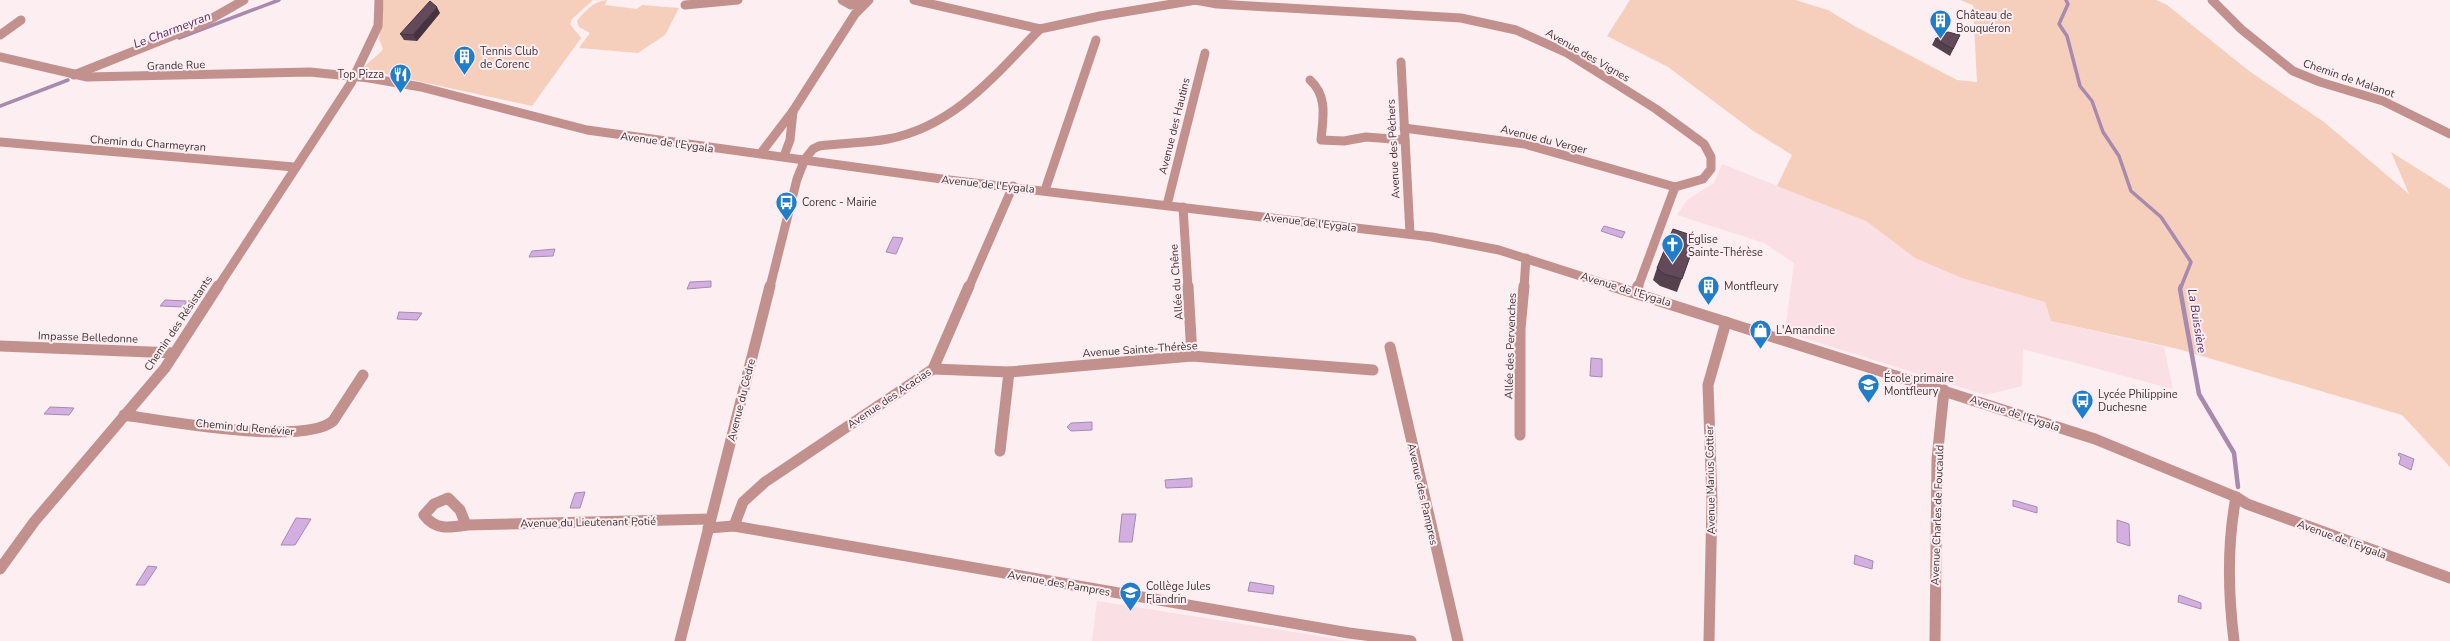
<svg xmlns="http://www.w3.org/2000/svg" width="2450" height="641" font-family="'Nunito Sans',sans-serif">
  <rect width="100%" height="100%" fill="#fdeef2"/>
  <g fill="#fadfe5">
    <polygon points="1722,164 1866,221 1915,258 2045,302 2051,321 2164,347 2173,389 2023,349 2022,386 1985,395 1785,332 1794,263 1764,243 1677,215 1687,200 1714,183"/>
    <polygon points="1097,601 1237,623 1349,641 1092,641"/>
  </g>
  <g fill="#f6cebc">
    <path d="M 384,0 L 593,0 L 572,19 L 570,24 L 581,38 L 532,106 L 363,69 C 368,61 377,57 383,49 L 379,39 Z"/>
    <path d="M 607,0 L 605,5 L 637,9 L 642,5 L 679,8 L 665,35 L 638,53 L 579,48 L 590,33 L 579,27 L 577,21 C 586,10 593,2 607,0 Z"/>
    <polygon points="1630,0 1795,0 1828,10 1856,27 1957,80 1977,82 1973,5 1960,0 2156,0 2167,5 2249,71 2324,122 2409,194 2391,152 2450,189 2450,467 2402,415 2178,349 2051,321 2045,302 1962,278 1915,258 1866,221 1777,186 1792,155 1752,130 1668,67 1607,36"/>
  </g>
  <g fill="#d2afe0" stroke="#a78aae">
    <polygon points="1604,226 1625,232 1622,238 1601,231"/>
    <polygon points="893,237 903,238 896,254 886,252"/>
    <polygon points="555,249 553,256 529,257 532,251"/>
    <polygon points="711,281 711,287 687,289 690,282"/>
    <polygon points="165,300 187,301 183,307 160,306"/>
    <polygon points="399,312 422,313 417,320 397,319"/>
    <polygon points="1591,358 1602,359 1602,377 1590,376"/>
    <polygon points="50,407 74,408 69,415 44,414"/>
    <polygon points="1092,422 1092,430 1071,431 1067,427 1071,423"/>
    <polygon points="2399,453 2414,459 2411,470 2399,464 2401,457 2398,455"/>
    <polygon points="1192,478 1192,487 1166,488 1165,480"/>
    <polygon points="585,492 580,508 570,508 575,493"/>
    <polygon points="2013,500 2037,507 2037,513 2013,506"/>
    <polygon points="1122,514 1136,514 1132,542 1119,542"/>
    <polygon points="296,518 311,519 295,545 281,545"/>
    <polygon points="2117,520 2129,524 2130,546 2117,542"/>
    <polygon points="1855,555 1873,561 1872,569 1854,564"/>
    <polygon points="148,566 157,567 145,585 136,585"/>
    <polygon points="1250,582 1274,586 1273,594 1248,591"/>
    <polygon points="2179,595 2201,603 2201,609 2178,602"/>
  </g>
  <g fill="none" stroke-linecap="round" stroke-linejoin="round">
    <g stroke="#a78aae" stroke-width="3.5">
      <polyline points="2066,0 2068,4 2059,24 2067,36 2080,86 2092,101 2103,132 2119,156 2131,191 2161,217 2191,262 2181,287"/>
      <polyline points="179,38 279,0"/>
      <polyline points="0,106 68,80"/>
    </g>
    <polyline stroke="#a78aae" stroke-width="4.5" points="2181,286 2180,289 2199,394 2234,453 2238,487"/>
    <g stroke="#c3918d" stroke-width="9">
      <polyline points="842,0 851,5 865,2"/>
      <polyline points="914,0 1040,29 1100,16 1196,0"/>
      <polyline points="1195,0 1217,4 1461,18 1516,30 1567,53 1656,109 1704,144 1711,157 1711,169 1703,179 1675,187 1638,287"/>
      <polyline points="2212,0 2241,29 2293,71 2320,82 2383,101 2450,134"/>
      <polyline points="685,5 738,0"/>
      <polyline points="0,35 21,20"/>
      <polyline points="1401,62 1410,234"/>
      <polyline points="74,75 202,24 244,0"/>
      <path d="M 1310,80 C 1328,96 1323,118 1321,140 L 1344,141 L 1366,137 L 1405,140"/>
      <polyline points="1404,128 1525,144 1675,187"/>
      <polyline points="0,142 294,167"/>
      <polyline points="761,153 793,111 855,14 869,0"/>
      <polyline points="784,156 790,140 793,111"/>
      <path d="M 805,159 L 813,149 L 819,146 C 842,143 866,143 888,139 C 955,126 995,75 1040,29"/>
      <polyline points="1045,190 1096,40"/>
      <polyline points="1167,205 1205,53"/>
      <polyline points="1183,207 1188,287"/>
      <polyline points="218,287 351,83 378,26 379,0"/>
      <polyline points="969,287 1013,186"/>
      <polyline points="1524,287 1526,258"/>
    </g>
    <g stroke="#c3918d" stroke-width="11">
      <polyline points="1188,286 1192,356"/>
      <polyline points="1636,292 1638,286"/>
      <polyline points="0,346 175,353"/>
      <polyline points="1390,347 1458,641"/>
      <polyline points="933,369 1009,372 1192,356 1373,370"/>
      <path d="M 124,415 C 165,421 303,446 333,421 L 363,375"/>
      <polyline points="1520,435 1520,329 1524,286"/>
      <polyline points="1000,451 1009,372"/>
      <path d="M 448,498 L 460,510 L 466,525 C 449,528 435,530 424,515 L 434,504 Z"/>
      <polyline points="466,525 710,519"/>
      <polyline points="734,526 743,502 765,482 933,369 969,286"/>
      <polyline points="708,528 734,526 1349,633 1411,641"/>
      <polyline points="0,569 34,522 165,368 218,286"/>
      <polyline points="1709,641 1712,501 1708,385 1726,322"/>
      <polyline points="1935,641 1937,459 1944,390"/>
      <path d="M 2234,641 C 2228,593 2227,544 2236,497"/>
    </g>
    <g stroke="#c3918d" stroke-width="9">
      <polyline points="0,57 87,77 310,72 369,78 421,87 587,130 949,180 1432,237 1499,250 1615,287"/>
      <polyline points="770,287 797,179 805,159"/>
    </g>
    <g stroke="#c3918d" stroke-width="11">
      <polyline points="1612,286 2095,439 2236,497 2247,504 2450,578"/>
      <polyline points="680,641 770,286"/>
    </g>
  </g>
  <g fill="#55404e">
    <polygon points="440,13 417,41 404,40 400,34"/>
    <polygon points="1960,35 1950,56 1932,45 1935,39"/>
    <polygon points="1697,237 1677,292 1660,286 1653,280 1657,268"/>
  </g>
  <polygon fill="#453440" points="437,7 440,13 417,41 413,35"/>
  <g fill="#634a5b" stroke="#453440">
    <polygon points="430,1 437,7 413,35 400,34"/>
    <polygon points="1948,32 1960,35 1953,49 1935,39"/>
    <polygon points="1673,229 1697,237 1682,279 1664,274 1657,268"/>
  </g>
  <defs>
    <symbol id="building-pin" viewBox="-11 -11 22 30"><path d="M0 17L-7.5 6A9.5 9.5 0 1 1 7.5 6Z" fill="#207dca" stroke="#fdeef2"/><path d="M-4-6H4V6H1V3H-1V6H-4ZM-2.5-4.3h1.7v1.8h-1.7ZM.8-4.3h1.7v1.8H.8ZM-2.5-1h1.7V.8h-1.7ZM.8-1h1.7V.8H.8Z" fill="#fff"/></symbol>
    <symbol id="restaurant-pin" viewBox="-11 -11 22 30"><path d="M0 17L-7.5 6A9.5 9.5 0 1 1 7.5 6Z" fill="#207dca" stroke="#fdeef2"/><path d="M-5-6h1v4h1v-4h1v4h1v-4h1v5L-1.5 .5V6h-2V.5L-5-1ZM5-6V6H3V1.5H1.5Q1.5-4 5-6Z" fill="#fff"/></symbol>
    <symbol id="bus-pin" viewBox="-11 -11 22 30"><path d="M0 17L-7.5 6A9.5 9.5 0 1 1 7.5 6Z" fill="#207dca" stroke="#fdeef2"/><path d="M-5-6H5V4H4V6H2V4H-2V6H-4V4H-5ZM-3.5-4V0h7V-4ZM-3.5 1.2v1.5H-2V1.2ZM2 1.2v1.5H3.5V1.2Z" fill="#fff"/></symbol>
    <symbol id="church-pin" viewBox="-11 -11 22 30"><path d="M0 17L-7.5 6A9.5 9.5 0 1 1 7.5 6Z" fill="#207dca" stroke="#fdeef2"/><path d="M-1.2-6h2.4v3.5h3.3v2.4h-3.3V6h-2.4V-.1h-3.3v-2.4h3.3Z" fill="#fff"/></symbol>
    <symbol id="shop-pin" viewBox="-11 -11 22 30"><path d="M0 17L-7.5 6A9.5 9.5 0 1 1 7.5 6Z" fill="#207dca" stroke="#fdeef2"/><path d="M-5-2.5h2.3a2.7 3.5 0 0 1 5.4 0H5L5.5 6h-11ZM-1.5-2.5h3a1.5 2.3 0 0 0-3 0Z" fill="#fff"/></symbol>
    <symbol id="school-pin" viewBox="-11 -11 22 30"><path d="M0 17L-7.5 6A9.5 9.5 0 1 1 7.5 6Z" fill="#207dca" stroke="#fdeef2"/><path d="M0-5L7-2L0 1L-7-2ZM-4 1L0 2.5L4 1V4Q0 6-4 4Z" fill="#fff"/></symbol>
  </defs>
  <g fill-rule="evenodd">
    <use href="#building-pin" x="1928" y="8" width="25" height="34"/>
    <use href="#building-pin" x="452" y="44" width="25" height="34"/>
    <use href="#restaurant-pin" x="388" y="62" width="25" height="34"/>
    <use href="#bus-pin" x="774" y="190" width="25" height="34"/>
    <use href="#church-pin" x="1660" y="232" width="25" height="34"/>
    <use href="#building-pin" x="1696" y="274" width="25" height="34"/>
    <use href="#shop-pin" x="1748" y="318" width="25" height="34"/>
    <use href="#school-pin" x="1856" y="372" width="25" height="34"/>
    <use href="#bus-pin" x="2070" y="388" width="25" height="34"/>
    <use href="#school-pin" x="1118" y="580" width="25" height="34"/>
  </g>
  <g text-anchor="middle" stroke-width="4" stroke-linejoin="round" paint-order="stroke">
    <g font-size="11" fill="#423438" stroke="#fdeef2" text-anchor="start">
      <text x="1956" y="19">Château de<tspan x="1956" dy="13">Bouquéron</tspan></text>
      <text x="480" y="55">Tennis Club<tspan x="480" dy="13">de Corenc</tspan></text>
      <text x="384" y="78" text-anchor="end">Top Pizza</text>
      <text x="802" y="206">Corenc - Mairie</text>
      <text x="1688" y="243">Église<tspan x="1688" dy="13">Sainte-Thérèse</tspan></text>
      <text x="1724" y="290">Montfleury</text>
      <text x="1776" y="334">L'Amandine</text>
      <text x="1884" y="382">École primaire<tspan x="1884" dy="13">Montfleury</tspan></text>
      <text x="2098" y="398">Lycée Philippine<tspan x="2098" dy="13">Duchesne</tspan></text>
      <text x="1146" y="590">Collège Jules<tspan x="1146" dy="13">Flandrin</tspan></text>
    </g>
    <g font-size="11" fill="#423438" stroke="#fdeef2">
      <text transform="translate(1588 55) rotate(30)" y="4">Avenue des Vignes</text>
      <text transform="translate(176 65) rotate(-2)" y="4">Grande Rue</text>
      <text transform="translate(2349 78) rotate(19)" y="4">Chemin de Malanot</text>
      <text transform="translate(1174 126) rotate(-76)" y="4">Avenue des Hautins</text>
      <text transform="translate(1544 139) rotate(14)" y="4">Avenue du Verger</text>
      <text transform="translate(667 142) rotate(8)" y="4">Avenue de l'Eygala</text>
      <text transform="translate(148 143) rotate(4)" y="4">Chemin du Charmeyran</text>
      <text transform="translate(1393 149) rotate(-93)" y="4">Avenue des Pêchers</text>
      <text transform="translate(988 184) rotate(6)" y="4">Avenue de l'Eygala</text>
      <text transform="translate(1310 222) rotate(7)" y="4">Avenue de l'Eygala</text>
      <text transform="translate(1176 282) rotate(-94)" y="4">Allée du Chêne</text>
      <text transform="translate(1626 289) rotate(17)" y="4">Avenue de l'Eygala</text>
      <text transform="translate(178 323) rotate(-56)" y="4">Chemin des Résistants</text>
      <text transform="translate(88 337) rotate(2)" y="4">Impasse Belledonne</text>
      <text transform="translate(1510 346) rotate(-88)" y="4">Allée des Pervenches</text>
      <text transform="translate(1140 349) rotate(-4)" y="4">Avenue Sainte-Thérèse</text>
      <text transform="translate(889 398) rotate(-34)" y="4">Avenue des Acacias</text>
      <text transform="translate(741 400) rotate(-76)" y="4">Avenue du Cèdre</text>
      <text transform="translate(2015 413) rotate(18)" y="4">Avenue de l'Eygala</text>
      <text transform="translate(245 427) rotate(5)" y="4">Chemin du Renévier</text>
      <text transform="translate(1710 480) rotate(-91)" y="4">Avenue Marius Cottier</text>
      <text transform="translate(1423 494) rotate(77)" y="4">Avenue des Pampres</text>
      <text transform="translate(1937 515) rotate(-88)" y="4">Avenue Charles de Foucauld</text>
      <text transform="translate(588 522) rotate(-1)" y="4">Avenue du Lieutenant Potié</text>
      <text transform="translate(2342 539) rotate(20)" y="4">Avenue de l'Eygala</text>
      <text transform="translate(1059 583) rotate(10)" y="4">Avenue des Pampres</text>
    </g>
    <g font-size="12" font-style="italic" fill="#572c67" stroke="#fdeef2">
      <text transform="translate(172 30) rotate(-21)" y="4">Le Charmeyran</text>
      <text transform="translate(2197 321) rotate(81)" y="4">La Buissière</text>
    </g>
  </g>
</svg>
